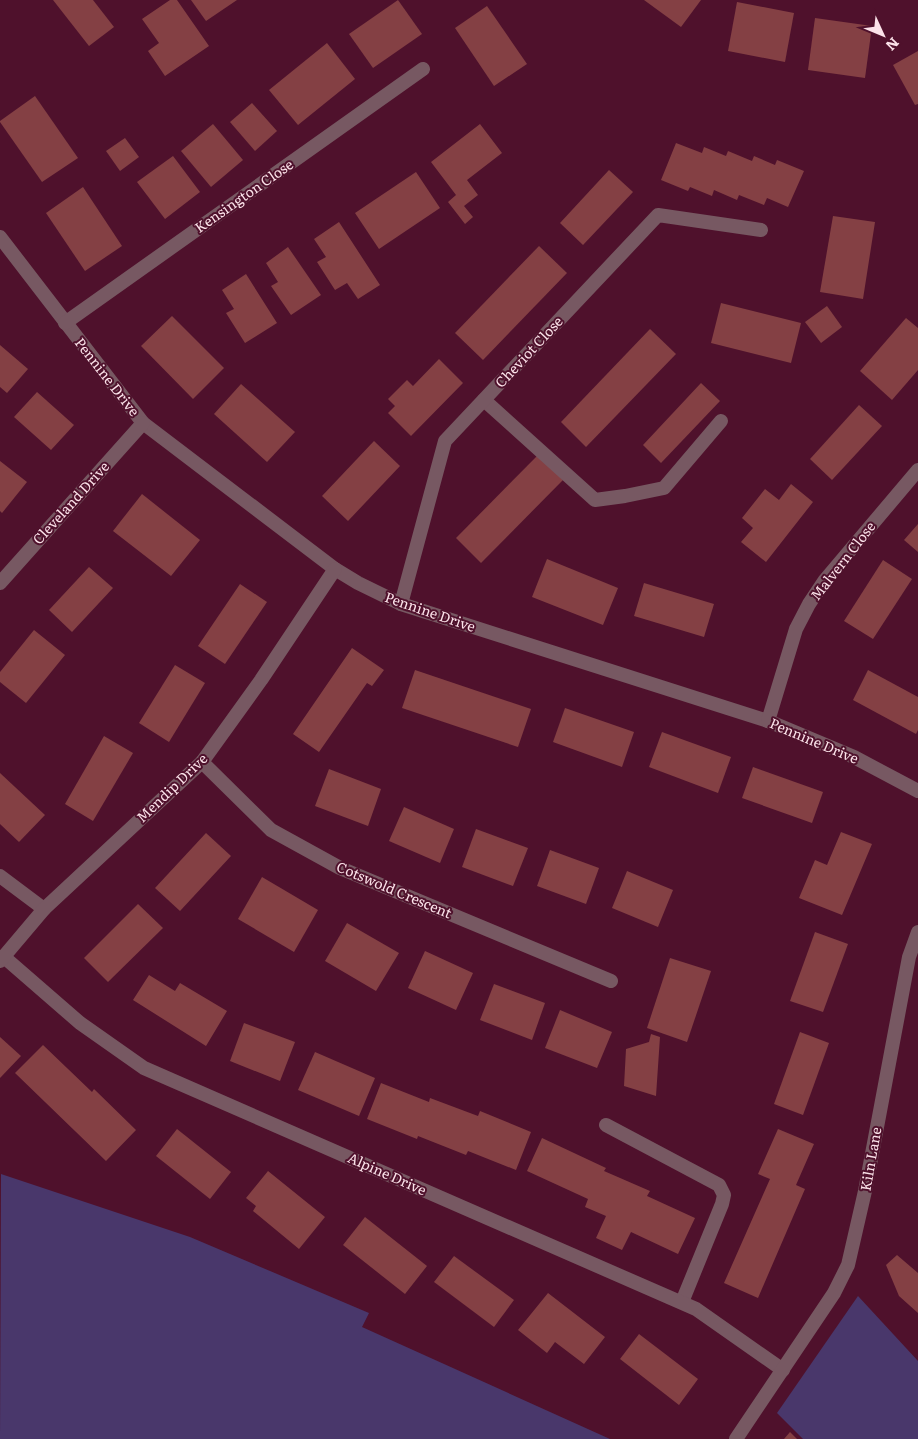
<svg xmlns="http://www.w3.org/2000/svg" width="918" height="1439" font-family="Literata,serif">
  <rect width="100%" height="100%" fill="#4f112c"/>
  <g fill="#49376b">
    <polygon points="1,1174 190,1237 369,1313 362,1327 610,1439 0,1439"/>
    <polygon points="858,1296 918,1361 918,1439 803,1439 777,1413"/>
  </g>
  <g fill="#844044">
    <polygon points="53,0 93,0 114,27 89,46"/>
    <polygon points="170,0 177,0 209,46 165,76 148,51 159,43 142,19"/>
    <polygon points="191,0 237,0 206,21"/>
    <polygon points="398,0 422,34 373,68 349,34"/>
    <polygon points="644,0 701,0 681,27"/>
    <polygon points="737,2 794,13 785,62 728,51"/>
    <polygon points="487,6 527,64 494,86 455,28"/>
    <polygon points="815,18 872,26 865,78 808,70"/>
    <polygon points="327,43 355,79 298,125 269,90"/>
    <polygon points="918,51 918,104 915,105 893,65"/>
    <polygon points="35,96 78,158 42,182 0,122 0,121"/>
    <polygon points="252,103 277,131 255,151 230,122"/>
    <polygon points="213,124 243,160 211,187 181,151"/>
    <polygon points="480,124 502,153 467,180 478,195 464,206 473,217 465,224 448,202 456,195 431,162"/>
    <polygon points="125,138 139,157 120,171 106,151"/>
    <polygon points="676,143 702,153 704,147 726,156 728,151 752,161 754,156 775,165 777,160 804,171 788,207 767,198 764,205 739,195 737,200 714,190 712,196 690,187 688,191 661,180"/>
    <polygon points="173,156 200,192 165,219 137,182"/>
    <polygon points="609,170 633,192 583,245 560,223"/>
    <polygon points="416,172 440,208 379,249 355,213"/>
    <polygon points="83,187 122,246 85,271 46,213"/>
    <polygon points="833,216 875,222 863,299 820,292"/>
    <polygon points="339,222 380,285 358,299 347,283 335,290 317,262 326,257 314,239"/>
    <polygon points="539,246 567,273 483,360 455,333"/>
    <polygon points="288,247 321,295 291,315 271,286 278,282 266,263"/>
    <polygon points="246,274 277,323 245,343 226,313 234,309 222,290"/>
    <polygon points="721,303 801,323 791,363 711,343"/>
    <polygon points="827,306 842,327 821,343 805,322"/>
    <polygon points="172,316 224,368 193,399 141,346"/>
    <polygon points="906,318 918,328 918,370 892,400 860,371"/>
    <polygon points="650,329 676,354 586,447 561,422"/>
    <polygon points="0,345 28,369 7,393 0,387"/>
    <polygon points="439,359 463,383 411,436 388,413 395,406 388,399 407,380 413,386"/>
    <polygon points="701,383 720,401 661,463 643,445"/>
    <polygon points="241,384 295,432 267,462 214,414"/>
    <polygon points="37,392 74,425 51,450 14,417"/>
    <polygon points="859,405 882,426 832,480 810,459"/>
    <polygon points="374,441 400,466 348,521 322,496"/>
    <polygon points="538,455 563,480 481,563 456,538"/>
    <polygon points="0,461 27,482 2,513 0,511"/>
    <polygon points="791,484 813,502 766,562 741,542 753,528 742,518 765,489 779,500"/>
    <polygon points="142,494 200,540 171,576 113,531"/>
    <polygon points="918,524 918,552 904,540"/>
    <polygon points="547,559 618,588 603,625 532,597"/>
    <polygon points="883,560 912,579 873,639 844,621"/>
    <polygon points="89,567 113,588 72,632 49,610"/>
    <polygon points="644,583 714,604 704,637 634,616"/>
    <polygon points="240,584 267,602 225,664 198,646"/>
    <polygon points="34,630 65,655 26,703 0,682 0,672"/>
    <polygon points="352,648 384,670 372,686 367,683 319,752 293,734"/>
    <polygon points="175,665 205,683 169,742 139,723"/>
    <polygon points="415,670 531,709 518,747 402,708"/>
    <polygon points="868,670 918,697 918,730 916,734 853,700"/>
    <polygon points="565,708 634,732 622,767 553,742"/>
    <polygon points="662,732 731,757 718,793 649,767"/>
    <polygon points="104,736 133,753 93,821 65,804"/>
    <polygon points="753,767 823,792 812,823 742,798"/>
    <polygon points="329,769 381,789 368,826 315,806"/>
    <polygon points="0,773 45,815 19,842 0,824"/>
    <polygon points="404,807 454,829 440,863 389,841"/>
    <polygon points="476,829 528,848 513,886 462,867"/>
    <polygon points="841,832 872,844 842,915 799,898 815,860 827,865"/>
    <polygon points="206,833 231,856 180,911 155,888"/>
    <polygon points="550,850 599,868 586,904 537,886"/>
    <polygon points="627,871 673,890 658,927 612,908"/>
    <polygon points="262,877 318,910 294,952 238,919"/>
    <polygon points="138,904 163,928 108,982 84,958"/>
    <polygon points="347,923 399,953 376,991 325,961"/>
    <polygon points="815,932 848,944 823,1012 790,1001"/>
    <polygon points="425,951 473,973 456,1010 408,988"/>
    <polygon points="670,958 711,971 687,1042 647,1028"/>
    <polygon points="149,975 175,991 180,983 227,1011 206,1046 133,1000"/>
    <polygon points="494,984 545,1003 532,1040 480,1020"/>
    <polygon points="560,1010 612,1032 597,1068 545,1048"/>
    <polygon points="244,1023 295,1042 280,1081 230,1061"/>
    <polygon points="800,1032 829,1043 803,1115 774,1104"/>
    <polygon points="651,1034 660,1037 656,1096 624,1086 626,1049 649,1042"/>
    <polygon points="0,1037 21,1056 0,1078"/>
    <polygon points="43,1045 92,1092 94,1089 136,1130 106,1161 15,1073"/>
    <polygon points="315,1052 375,1078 359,1116 298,1090"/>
    <polygon points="381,1083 429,1102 430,1098 478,1116 480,1111 531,1132 516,1170 468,1151 466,1155 418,1136 417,1139 367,1119"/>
    <polygon points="177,1129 231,1172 210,1199 156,1156"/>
    <polygon points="778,1129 814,1144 796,1185 805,1189 758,1298 724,1283 770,1179 758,1174"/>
    <polygon points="542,1138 606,1168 604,1171 650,1191 647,1196 695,1218 678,1254 631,1232 622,1250 596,1238 606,1216 585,1207 588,1199 527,1171"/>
    <polygon points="268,1171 325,1217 299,1249 253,1211 256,1206 246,1198"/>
    <polygon points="365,1217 427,1266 405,1294 343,1245"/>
    <polygon points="897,1255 918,1273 918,1313 899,1296 886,1265"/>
    <polygon points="454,1256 514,1300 494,1327 434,1282"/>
    <polygon points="548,1293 605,1337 584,1364 555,1342 547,1353 518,1330"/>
    <polygon points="639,1334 698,1379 679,1405 620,1359"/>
    <polygon points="790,1432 797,1439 784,1439"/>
  </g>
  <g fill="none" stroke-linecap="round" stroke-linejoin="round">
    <g stroke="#775862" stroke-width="14">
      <polyline points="484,400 595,500 625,496 664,488 721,421"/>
      <polyline points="606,1125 719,1185 724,1195 722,1204 682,1302"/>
    </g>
    <g stroke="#775862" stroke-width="14">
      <polyline points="0,237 143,423 335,569 358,583 401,604 768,721 854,757 918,791"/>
      <polyline points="65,323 423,69"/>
      <polyline points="0,583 143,423"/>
      <polyline points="401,604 445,441 658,215 761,230"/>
      <polyline points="768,721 796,629 809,604 825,580 918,470"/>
      <polyline points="202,762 271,830 340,868 611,981"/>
      <polyline points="0,876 44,909"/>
      <polyline points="4,957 80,1023 144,1068 696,1309 783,1370"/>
      <polyline points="0,961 44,909 202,762 261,680 335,569"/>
      <polyline points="736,1439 834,1293 848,1265 865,1191 909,957 918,932"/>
    </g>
  </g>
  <g text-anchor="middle" stroke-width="4" stroke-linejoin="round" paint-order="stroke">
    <g font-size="14" fill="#fbe2e9" stroke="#4f112c">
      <text transform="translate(244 196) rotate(-35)" y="5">Kensington Close</text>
      <text transform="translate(529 352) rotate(-47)" y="5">Cheviot Close</text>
      <text transform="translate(107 377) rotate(52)" y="5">Pennine Drive</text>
      <text transform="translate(71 503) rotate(-48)" y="5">Cleveland Drive</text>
      <text transform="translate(843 561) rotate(-52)" y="5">Malvern Close</text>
      <text transform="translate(430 612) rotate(19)" y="5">Pennine Drive</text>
      <text transform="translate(814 741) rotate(23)" y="5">Pennine Drive</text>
      <text transform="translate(172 788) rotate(-44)" y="5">Mendip Drive</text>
      <text transform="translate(394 890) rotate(23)" y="5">Cotswold Crescent</text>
      <text transform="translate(871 1159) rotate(-80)" y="5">Kiln Lane</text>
      <text transform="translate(387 1174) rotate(24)" y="5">Alpine Drive</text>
    </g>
  </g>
  <g transform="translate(883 35) rotate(134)" stroke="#4f112c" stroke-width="4" paint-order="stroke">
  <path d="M0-4L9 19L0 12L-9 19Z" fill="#fbe2e9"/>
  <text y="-8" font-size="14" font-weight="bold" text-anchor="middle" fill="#fbe2e9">N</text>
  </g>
</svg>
